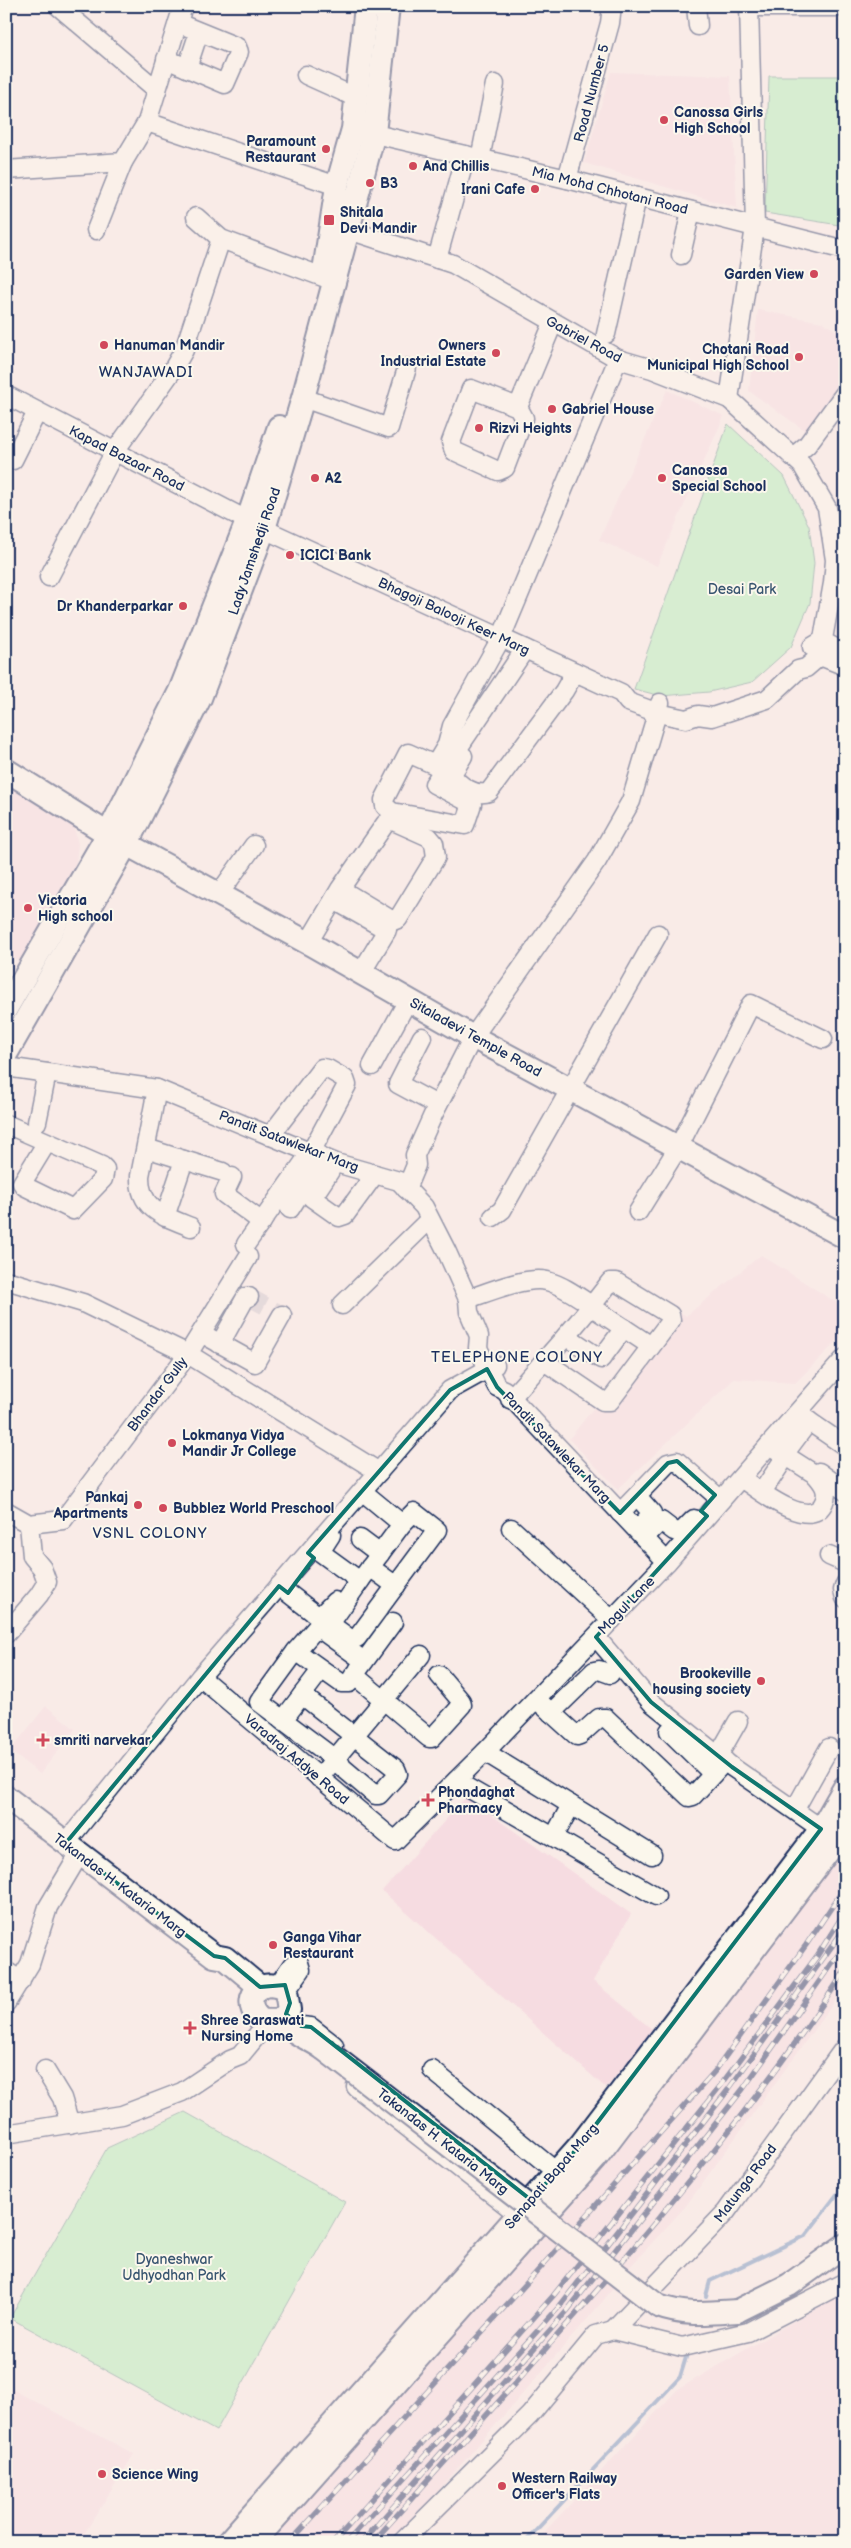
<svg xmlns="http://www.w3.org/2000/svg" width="851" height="2548" font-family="'Balsamiq Sans',sans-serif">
  <rect width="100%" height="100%" fill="#f9ebe7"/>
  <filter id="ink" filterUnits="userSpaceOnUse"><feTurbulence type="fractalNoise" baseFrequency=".02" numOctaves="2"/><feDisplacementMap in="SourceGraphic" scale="10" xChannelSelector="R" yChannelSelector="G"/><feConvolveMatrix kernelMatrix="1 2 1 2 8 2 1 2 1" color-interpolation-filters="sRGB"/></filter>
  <g filter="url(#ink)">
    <g fill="#f6dce1">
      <polygon points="611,72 730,76 737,208 584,163"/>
      <polygon points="758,310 822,322 845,336 845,379 807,432 749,391"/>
      <polygon points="667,390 724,416 657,566 599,540"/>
      <polygon points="6,780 60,812 74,827 78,844 76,862 20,962 6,954"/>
      <polygon points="761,1255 845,1308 845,1333 795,1383 734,1379 618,1489 569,1439 673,1308 686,1316"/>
      <polygon points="46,1706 75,1729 40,1774 10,1751"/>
      <polygon points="466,1797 631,1914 593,1981 653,2030 606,2088 382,1891"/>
      <polygon points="845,1833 845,1987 685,2207 628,2269 603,2301 394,2542 269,2542 432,2359 659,2095 830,1857"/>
      <polygon points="845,2291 845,2542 535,2542 677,2390"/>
      <polygon points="6,2386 134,2454 79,2542 6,2542"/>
    </g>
    <g fill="#aeefb7" stroke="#648f8a">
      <polygon points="769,76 843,76 845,226 765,213"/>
      <polygon points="728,424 784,476 809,526 814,563 810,603 791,647 752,682 709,692 661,696 634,689"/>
      <polygon points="185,2112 345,2202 216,2431 10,2318 107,2148"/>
    </g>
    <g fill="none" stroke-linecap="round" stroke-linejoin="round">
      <g stroke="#678cb9" stroke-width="4">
        <polyline points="706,2296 710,2281 805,2236 845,2184"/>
        <polyline points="525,2542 680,2377 687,2354"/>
      </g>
      <polyline stroke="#cdc5cc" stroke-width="18" stroke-dasharray="18 9" stroke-linecap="butt" points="249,1297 282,1315"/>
      <defs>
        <g id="minor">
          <polyline points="58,6 157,90"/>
          <polyline points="696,6 698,26"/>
          <polyline points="749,7 845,7"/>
          <polyline points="166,59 225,84 239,52 237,47 178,23"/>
          <polyline points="187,68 199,32"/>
          <polyline points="306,75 357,98"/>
          <polyline points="147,122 337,186"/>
          <polyline points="362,131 567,179 845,250"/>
          <polyline points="480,159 495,84"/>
          <polyline points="6,170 123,162 147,122 183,6"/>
          <polyline points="567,179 610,23 612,6"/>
          <polyline points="196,217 221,239 323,277"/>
          <polyline points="96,230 123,162"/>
          <polyline points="349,230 453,264 618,359 652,369 729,399 737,406 802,465 827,508 835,560 833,583 820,656"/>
          <polyline points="681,255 691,211"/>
          <polyline points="437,259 466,155"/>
          <polyline points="606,334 637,197"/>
          <polyline points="6,395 264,529 621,693 628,702 658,713 686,719 698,715 712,717 767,699 798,670 806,668 820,656 845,666"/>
          <polyline points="303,398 389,428 407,368"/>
          <polyline points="729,399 755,227 749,6"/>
          <polyline points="518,407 471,389 451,442 454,451 498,471 505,468 524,418 518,407 553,323"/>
          <polyline points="793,457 807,445 845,393"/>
          <polyline points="13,460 37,412"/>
          <polyline points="49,577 115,451 172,371 184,350 221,239"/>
          <polyline points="812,647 822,641 845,653"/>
          <path d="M 463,756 L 452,774 C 458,786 477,797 489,792 L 564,691 L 575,672"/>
          <polyline points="435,765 447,745 452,726 501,638 618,359"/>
          <polyline points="444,769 408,753 384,800 385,806 392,812 465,825 472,804 434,784 525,649"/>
          <polyline points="219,894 254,845"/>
          <polyline points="334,900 387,930 361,973"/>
          <polyline points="308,943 340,889 385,824 391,820 429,837 434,843 436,857 398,919 393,921 340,889"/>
          <polyline points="422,1037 398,1084 437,1105"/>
          <polyline points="372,1066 408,1000"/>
          <polyline points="6,1067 157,1089 336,1163 399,1181 424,1207 446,1250 468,1299 469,1312 479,1336 478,1348 497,1387 504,1390 667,1562"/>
          <path d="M 157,1089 L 140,1176 C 139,1209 163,1216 191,1227"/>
          <polyline points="37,1122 47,1073"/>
          <polyline points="6,1124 102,1166 105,1169 103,1179 73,1210 24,1186 22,1183 47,1142"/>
          <polyline points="146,1148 184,1160 165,1217"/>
          <polyline points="184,1160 223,1172"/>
          <polyline points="330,1171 312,1198 339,1217 345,1215 375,1174"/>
          <polyline points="232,1177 224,1194 262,1222"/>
          <polyline points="406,1189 416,1165 415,1155 433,1115 473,1037 597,861 631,801 660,703"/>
          <polyline points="290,1209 323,1157"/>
          <polyline points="638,1212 679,1146 751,1004 823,1039"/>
          <polyline points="493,1217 502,1210 658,934"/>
          <polyline points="246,1244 311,1152 347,1085 345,1079 328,1069 322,1068 270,1136"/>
          <polyline points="248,1257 188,1354 379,1472"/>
          <polyline points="6,1280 83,1303 188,1354 63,1520 29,1524 6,1511"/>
          <path d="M 468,1299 C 488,1292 527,1276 547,1281 C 561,1285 573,1293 585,1301"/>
          <polyline points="342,1305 429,1220"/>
          <polyline points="592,1307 651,1346"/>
          <polyline points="201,1333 255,1363 282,1315"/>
          <polyline points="566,1336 601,1359 624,1328"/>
          <polyline points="220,1344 246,1297 249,1297"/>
          <path d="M 510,1399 C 544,1360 580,1323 610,1282 L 616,1282 L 670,1315 L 671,1320 L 610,1401 L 603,1401 L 544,1361"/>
          <polyline points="797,1413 845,1446"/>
          <polyline points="788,1449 809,1421"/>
          <polyline points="819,1472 845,1491"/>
          <path d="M 741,1478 C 757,1489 811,1533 824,1502 C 829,1491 823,1483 816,1475 L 769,1445"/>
          <polyline points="762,1492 786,1456"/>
          <polyline points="637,1496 652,1513 638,1529"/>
          <polyline points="620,1513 668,1463 677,1461 721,1500"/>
          <polyline points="511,1528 612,1620"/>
          <polyline points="331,1535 320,1552 360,1581 402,1524 362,1491"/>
          <polyline points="644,1538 661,1521 674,1531 680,1533 694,1519"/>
          <polyline points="360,1539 380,1554"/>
          <polyline points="829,1556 845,1563"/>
          <polyline points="370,1567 396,1586"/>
          <polyline points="360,1581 330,1624 352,1640 357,1638 437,1530 414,1512 402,1524"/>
          <polyline points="845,1584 843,1590 845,1598"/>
          <polyline points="279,1586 319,1617 335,1601"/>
          <polyline points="6,1634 39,1595 47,1582 42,1568 32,1556 29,1524"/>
          <polyline points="596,1637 651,1702 732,1767 830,1835"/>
          <polyline points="296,1651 317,1627 364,1661"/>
          <polyline points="358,1670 393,1622"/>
          <polyline points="200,1677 395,1841 485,1752 667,1562 845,1358"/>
          <polyline points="302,1695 396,1769 398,1774 379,1795 375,1795 342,1767 337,1756"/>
          <polyline points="536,1699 577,1736 580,1735 599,1718 606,1718 689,1797 693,1796 725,1761"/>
          <polyline points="551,1713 594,1671 599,1670 610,1674"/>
          <polyline points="283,1720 321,1670"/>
          <polyline points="669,1731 713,1774"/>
          <polyline points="485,1752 652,1855"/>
          <polyline points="718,1756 738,1721"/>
          <polyline points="335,1759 259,1702 296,1651 341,1683 349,1683 354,1675 429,1738 432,1738 462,1705 461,1701 439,1675"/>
          <polyline points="319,1778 421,1655"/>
          <polyline points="456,1781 656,1896"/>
          <polyline points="795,1809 829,1748"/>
          <polyline points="554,1837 571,1805"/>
          <polyline points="65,1844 200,1677 450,1390 495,1365"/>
          <polyline points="6,1971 21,1981"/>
          <polyline points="278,1985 292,1965 299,1963 301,1970 286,1991"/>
          <polyline points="6,2003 30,1964 48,1907 79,1855"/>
          <polyline points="301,2026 311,2027 334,2045"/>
          <polyline points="45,2070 62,2098 70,2124"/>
          <polyline points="432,2070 565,2179"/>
          <polyline points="356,2087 528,2222"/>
          <polyline points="6,2134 122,2115 182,2092 230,2060 240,2056 268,2022"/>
          <polyline points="613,2330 726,2212 845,2047"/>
          <polyline points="402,2542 530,2415 596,2335 613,2330 682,2347 748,2332 845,2282"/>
        </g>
        <g id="major">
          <polyline points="324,271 337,186 353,129 366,6"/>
          <polyline points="6,770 108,834 312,945 473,1037 845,1237"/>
          <polyline points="6,1009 108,834 180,691 248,519 279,427"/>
          <polyline points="6,1054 127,843 200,698 264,529 303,398 374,133 388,6"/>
          <polyline points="6,1797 214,1956 225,1958 260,1987"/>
          <path d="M 280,2021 L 289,2010 L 286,1991 C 265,1975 240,1996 257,2016 C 265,2025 274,2018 282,2022 C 286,2024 290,2029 294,2031 C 304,2038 315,2042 324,2049"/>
          <polyline points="737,2311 789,2285 845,2245"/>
          <polyline points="228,2542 581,2144 821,1829 845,1787"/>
          <polyline points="254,2542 595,2159 836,1841 845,1825"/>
        </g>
      </defs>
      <use href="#minor" stroke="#1b2f5e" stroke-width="21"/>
      <use href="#major" stroke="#1b2f5e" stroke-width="26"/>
      <use href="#minor" stroke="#fbf7ec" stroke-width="18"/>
      <use href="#major" stroke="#fbf7ec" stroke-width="22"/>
      <defs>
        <g id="rail">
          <polyline points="290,2542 534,2275 715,2071 806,1945 845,1887"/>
          <polyline points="334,2542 553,2296 721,2085 817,1956 845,1912"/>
          <polyline points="347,2542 559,2307 728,2090 845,1928"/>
          <polyline points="362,2542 567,2311 743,2089 845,1945"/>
          <path d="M 373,2542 C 537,2357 708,2178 845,1971"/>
        </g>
      </defs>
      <use href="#rail" stroke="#1b2f5e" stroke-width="5.5"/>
      <use href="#rail" stroke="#fbf7ec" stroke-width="4" stroke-dasharray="11" stroke-linecap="butt"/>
      <defs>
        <path id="major-bridge" d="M 324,2049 L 658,2306 C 685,2316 709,2313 737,2311"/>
      </defs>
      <use href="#major-bridge" stroke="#1b2f5e" stroke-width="26" stroke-linecap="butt"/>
      <use href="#major-bridge" stroke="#fbf7ec" stroke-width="22"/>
    </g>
  </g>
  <path d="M0 0H851V2548H0ZM 487,1369 L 497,1387 L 620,1513 L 668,1463 L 677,1461 L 715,1495 L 701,1511 L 707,1516 L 596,1637 L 651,1702 L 732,1767 L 821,1829 L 581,2144 L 531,2200 L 311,2027 L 301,2026 L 286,2014 L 290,2003 L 285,1985 L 260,1987 L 225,1958 L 214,1956 L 65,1844 L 279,1586 L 288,1593 L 314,1558 L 308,1553 L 450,1390 Z" fill="#f9ebe7" fill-opacity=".55" fill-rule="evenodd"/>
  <path fill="none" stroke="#0f766e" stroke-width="4" stroke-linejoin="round" d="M 487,1369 L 497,1387 L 620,1513 L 668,1463 L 677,1461 L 715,1495 L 701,1511 L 707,1516 L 596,1637 L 651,1702 L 732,1767 L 821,1829 L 581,2144 L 531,2200 L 311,2027 L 301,2026 L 286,2014 L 290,2003 L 285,1985 L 260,1987 L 225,1958 L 214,1956 L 65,1844 L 279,1586 L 288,1593 L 314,1558 L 308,1553 L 450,1390 Z"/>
  <g fill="#d1495b" stroke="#fbf7ec" stroke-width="2">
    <circle cx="664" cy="120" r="5"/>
    <circle cx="326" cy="149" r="5"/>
    <circle cx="413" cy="166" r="5"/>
    <circle cx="370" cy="183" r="5"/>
    <circle cx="535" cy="189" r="5"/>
    <rect x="323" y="214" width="12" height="12" rx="2.5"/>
    <circle cx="814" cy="274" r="5"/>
    <circle cx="104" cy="345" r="5"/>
    <circle cx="496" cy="353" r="5"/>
    <circle cx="799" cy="357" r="5"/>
    <circle cx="552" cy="409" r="5"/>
    <circle cx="479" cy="428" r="5"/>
    <circle cx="315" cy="478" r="5"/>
    <circle cx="662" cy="478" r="5"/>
    <circle cx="290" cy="555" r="5"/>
    <circle cx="183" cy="606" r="5"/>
    <circle cx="28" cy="908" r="5"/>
    <circle cx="172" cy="1443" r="5"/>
    <circle cx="138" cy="1505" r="5"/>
    <circle cx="163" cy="1508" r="5"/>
    <circle cx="761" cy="1681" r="5"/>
    <path d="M40.5 1732.5h5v5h5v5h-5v5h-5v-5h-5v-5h5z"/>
    <path d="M425.5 1792.5h5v5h5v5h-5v5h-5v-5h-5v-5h5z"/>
    <circle cx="273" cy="1945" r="5"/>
    <path d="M187.5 2020.5h5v5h5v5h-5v5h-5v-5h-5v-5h5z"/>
    <circle cx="102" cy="2474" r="5"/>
    <circle cx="502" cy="2486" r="5"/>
  </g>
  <g text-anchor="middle" stroke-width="4" stroke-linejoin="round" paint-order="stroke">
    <g font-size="14" fill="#1b2f5e" stroke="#fbf7ec">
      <text transform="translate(591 93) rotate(-75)" y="5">Road Number 5</text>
      <text transform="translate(610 190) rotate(14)" y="5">Mia Mohd Chhotani Road</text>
      <text transform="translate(584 339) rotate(28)" y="5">Gabriel Road</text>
      <text transform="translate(127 458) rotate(27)" y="5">Kapad Bazaar Road</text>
      <text transform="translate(254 551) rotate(-71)" y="5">Lady Jamshedji Road</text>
      <text transform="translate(454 616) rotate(25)" y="5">Bhagoji Balooji Keer Marg</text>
      <text transform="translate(476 1037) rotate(29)" y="5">Sitaladevi Temple Road</text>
      <text transform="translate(289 1141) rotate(21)" y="5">Pandit Satawlekar Marg</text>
      <text transform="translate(157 1394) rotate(-53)" y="5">Bhandar Gully</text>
      <text transform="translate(557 1447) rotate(46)" y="5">Pandit Satawlekar Marg</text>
      <text transform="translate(626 1605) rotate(-46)" y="5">Mogul Lane</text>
      <text transform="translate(297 1759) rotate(40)" y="5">Varadraj Addye Road</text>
      <text transform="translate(120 1885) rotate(37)" y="5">Takandas H. Kataria Marg</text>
      <text transform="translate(443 2141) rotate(38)" y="5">Takandas H. Kataria Marg</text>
      <text transform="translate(551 2176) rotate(-49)" y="5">Senapati Bapat Marg</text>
      <text transform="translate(745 2183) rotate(-53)" y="5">Matunga Road</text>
    </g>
    <g font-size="14" font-weight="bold" fill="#1b2f5e" stroke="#fbf7ec" text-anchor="start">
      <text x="674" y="117">Canossa Girls<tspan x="674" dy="16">High School</tspan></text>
      <text x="316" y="146" text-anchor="end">Paramount<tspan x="316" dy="16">Restaurant</tspan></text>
      <text x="423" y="171">And Chillis</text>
      <text x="380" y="188">B3</text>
      <text x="525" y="194" text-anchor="end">Irani Cafe</text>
      <text x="340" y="217">Shitala<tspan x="340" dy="16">Devi Mandir</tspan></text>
      <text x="804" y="279" text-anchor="end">Garden View</text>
      <text x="114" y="350">Hanuman Mandir</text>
      <text x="486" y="350" text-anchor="end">Owners<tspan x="486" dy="16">Industrial Estate</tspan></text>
      <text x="789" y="354" text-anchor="end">Chotani Road<tspan x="789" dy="16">Municipal High School</tspan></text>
      <text x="562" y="414">Gabriel House</text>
      <text x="489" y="433">Rizvi Heights</text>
      <text x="672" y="475">Canossa<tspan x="672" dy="16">Special School</tspan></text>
      <text x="325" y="483">A2</text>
      <text x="300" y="560">ICICI Bank</text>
      <text x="173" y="611" text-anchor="end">Dr Khanderparkar</text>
      <text x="38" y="905">Victoria<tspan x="38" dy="16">High school</tspan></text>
      <text x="182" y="1440">Lokmanya Vidya<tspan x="182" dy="16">Mandir Jr College</tspan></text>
      <text x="128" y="1502" text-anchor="end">Pankaj<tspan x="128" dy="16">Apartments</tspan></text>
      <text x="173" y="1513">Bubblez World Preschool</text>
      <text x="751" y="1678" text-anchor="end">Brookeville<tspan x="751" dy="16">housing society</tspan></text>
      <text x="54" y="1745">smriti narvekar</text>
      <text x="438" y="1797">Phondaghat<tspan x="438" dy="16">Pharmacy</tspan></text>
      <text x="283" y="1942">Ganga Vihar<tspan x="283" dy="16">Restaurant</tspan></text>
      <text x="201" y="2025">Shree Saraswati<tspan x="201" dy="16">Nursing Home</tspan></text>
      <text x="112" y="2479">Science Wing</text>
      <text x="512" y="2483">Western Railway<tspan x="512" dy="16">Officer's Flats</tspan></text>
    </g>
    <g font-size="14" fill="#385570" stroke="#fbf7ec">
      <text x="742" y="594">Desai Park</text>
      <text x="174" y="2264">Dyaneshwar<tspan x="174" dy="16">Udhyodhan Park</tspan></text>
    </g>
    <g font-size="15" letter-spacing="1" fill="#1b2f5e" stroke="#fbf7ec">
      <text x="146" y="377">WANJAWADI</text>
      <text x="517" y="1362">TELEPHONE COLONY</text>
      <text x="150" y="1538">VSNL COLONY</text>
    </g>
  </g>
  <rect width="851" height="2548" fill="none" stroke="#fbf7ec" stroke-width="25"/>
  <rect x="12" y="12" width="826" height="2523" fill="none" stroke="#1b2f5e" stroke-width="2" filter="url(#ink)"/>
</svg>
